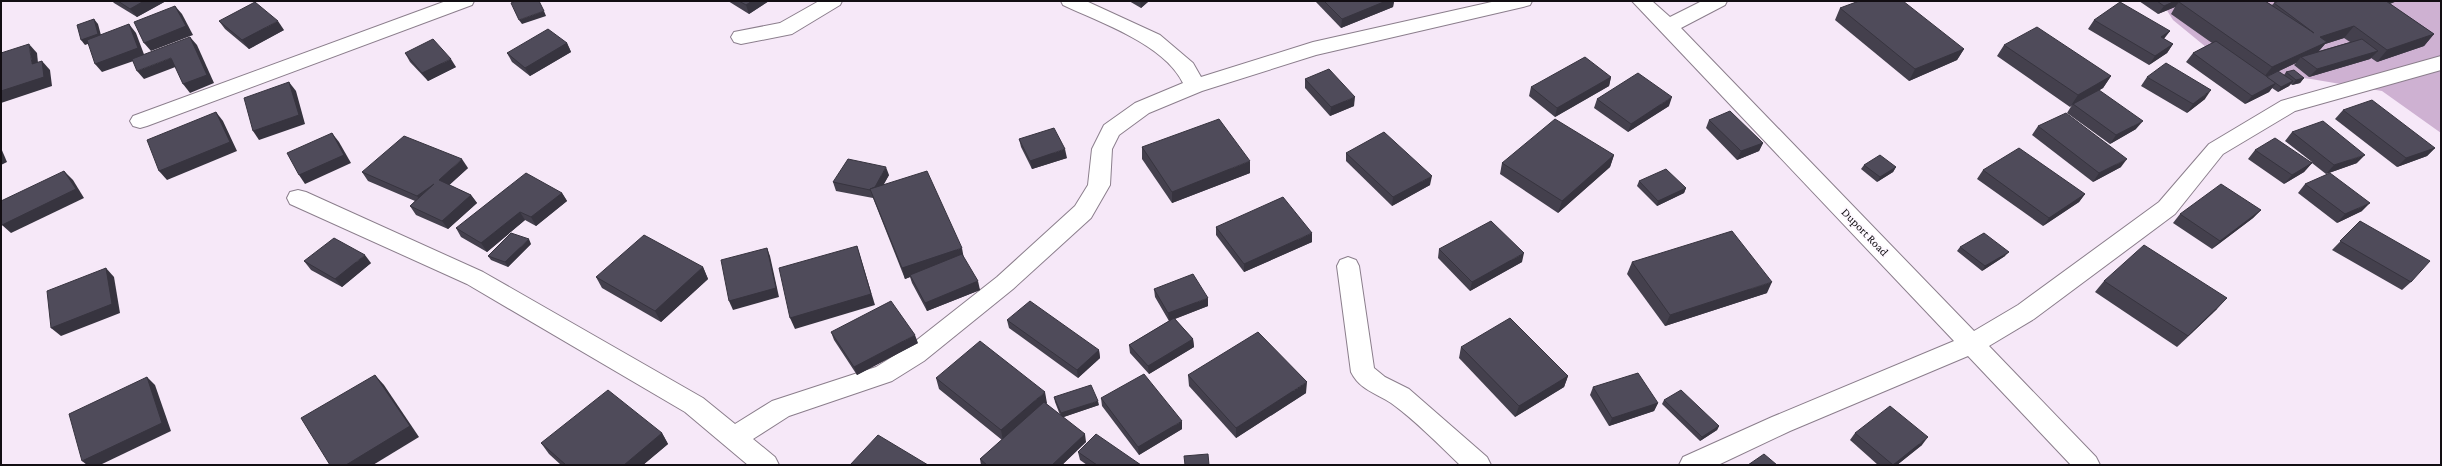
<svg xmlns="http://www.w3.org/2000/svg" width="2442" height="466" font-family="'Crimson Pro',serif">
  <rect width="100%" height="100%" fill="#f6e8f8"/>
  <polygon fill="#ceb1d2" points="2161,1 2441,1 2441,133 2382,91 2311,79 2234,70 2173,20"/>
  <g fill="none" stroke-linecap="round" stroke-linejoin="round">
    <defs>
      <g id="street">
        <polygon points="446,1 474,1 472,5 147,126 140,128 133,126 130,121 133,116"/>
        <polygon points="819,1 842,1 840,5 792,34 741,44 734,42 731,37 734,32 780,23"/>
        <path d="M 1061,1 L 1086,1 L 1160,35 L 1193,63 L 1201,77 L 1313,42 L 1496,1 L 1532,1 L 1530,5 L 1523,7 L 1316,55 L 1202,91 L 1149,113 L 1119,135 L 1112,149 L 1110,185 L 1091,218 L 1013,289 L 924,361 L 892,381 L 789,416 L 753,439 L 775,457 L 779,465 L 748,465 L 685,412 L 467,284 L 290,204 L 287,198 L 290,192 L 298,190 L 306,192 L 483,272 L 703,398 L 735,424 L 772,401 L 876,367 L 908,347 L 997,277 L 1075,206 L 1088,185 L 1092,149 L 1104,125 L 1135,103 L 1183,83 C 1164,44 1101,23 1063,5 Z"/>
        <polygon points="1632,1 1652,1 1670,17 1702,1 1727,1 1725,5 1681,28 1974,331 2018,305 2159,202 2209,144 2281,101 2441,56 2441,70 2295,111 2223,154 2175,214 2034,319 1989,346 2096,457 2100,465 2071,465 1968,356 1790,431 1718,465 1679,465 1683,457 1772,417 1954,341"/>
        <path d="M 1348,257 L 1356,260 L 1359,266 L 1374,368 L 1385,377 L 1409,389 L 1487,457 L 1491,465 L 1460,465 C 1439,445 1415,420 1391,403 C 1376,393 1360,390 1351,372 L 1337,266 L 1340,260 Z"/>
      </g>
    </defs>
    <use href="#street" stroke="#8b7e8c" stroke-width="2"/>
    <use href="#street" fill="#fff" fill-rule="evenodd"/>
  </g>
  <g fill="#44404d" fill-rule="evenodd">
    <polygon points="112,1 166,1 137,17 114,3"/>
    <polygon points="728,1 769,1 749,14"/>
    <polygon points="1129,1 1149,1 1141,8"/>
    <polygon points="1315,1 1394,1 1393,7 1341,28"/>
    <path d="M 2139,1 L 2265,1 L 2272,5 L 2274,3 L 2279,1 L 2397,1 L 2390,4 L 2434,34 L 2424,46 L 2377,62 L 2371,58 L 2370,59 L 2309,77 L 2294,65 L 2296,63 L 2267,77 L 2284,75 L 2286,72 L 2304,78 L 2300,83 L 2292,85 L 2291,84 L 2289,86 L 2278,92 L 2272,88 L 2269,92 L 2245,104 L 2186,62 L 2193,53 L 2212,43 L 2171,14 L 2175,7 L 2158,14 ZM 2344,38 L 2350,42 L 2319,51 L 2325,44 Z"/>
    <polygon points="1840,8 1964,49 1957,60 1909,81 1835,20"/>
    <polygon points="2094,20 2170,31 2164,39 2173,44 2167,53 2149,65 2088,29"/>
    <polygon points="219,21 284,30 249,49 225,29"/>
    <polygon points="567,43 571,52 530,76 512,62 507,53"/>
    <polygon points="2004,45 2111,76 2103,88 2093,94 2136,129 2110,144 2067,113 2072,105 2070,107 1997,56"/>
    <polygon points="405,53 456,67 428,81 410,62"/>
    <polygon points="1611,77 1609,86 1555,117 1529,96 1531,87"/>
    <polygon points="2147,77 2205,99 2187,113 2141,86"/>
    <polygon points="1305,79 1354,106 1330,116 1305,88"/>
    <polygon points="1597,99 1669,106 1628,132 1594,108"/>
    <polygon points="2343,110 2435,148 2427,156 2397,167 2335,119"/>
    <polygon points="1709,120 1763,143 1759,151 1737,160 1706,128"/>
    <polygon points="2038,126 2121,167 2093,182 2032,135"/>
    <polygon points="2292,132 2357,163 2326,174 2312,163 2304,172 2284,184 2248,159 2255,150 2312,162 2285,141"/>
    <polygon points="1019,139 1067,158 1032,169 1021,147"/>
    <polygon points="1142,147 1250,173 1172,203 1142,159"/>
    <polygon points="1346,153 1430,185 1392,206 1346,161"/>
    <polygon points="1614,155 1610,167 1558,213 1500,174 1502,163"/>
    <polygon points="1864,165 1896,167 1893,172 1877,182 1861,169"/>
    <polygon points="468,168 449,185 471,195 477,203 448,229 416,215 410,206 415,201 368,181 362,172"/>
    <polygon points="1983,170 2085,194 2079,202 2043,226 1977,179"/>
    <polygon points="889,175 884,184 963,256 980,290 927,311 912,283 910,277 905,279 873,198 836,191 833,182"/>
    <polygon points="1639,181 1686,188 1684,193 1657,206 1637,186"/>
    <polygon points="2305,184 2362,211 2337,223 2298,193"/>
    <polygon points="562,193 567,201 536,226 525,220 487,252 461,237 456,228"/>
    <polygon points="2261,210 2253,218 2212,249 2173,223 2180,214"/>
    <polygon points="2360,221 2411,282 2402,290 2332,250"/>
    <polygon points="1216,227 1312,242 1244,272 1216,235"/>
    <polygon points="531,244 508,267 491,260 488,256"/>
    <polygon points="1960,247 2005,256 1982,271 1957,251"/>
    <polygon points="1439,249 1522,262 1470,291 1438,258"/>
    <polygon points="304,261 371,263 342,287 311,270"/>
    <polygon points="1632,262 1767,293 1665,326 1627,274"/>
    <polygon points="703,267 708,279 661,322 602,288 596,277"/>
    <polygon points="2104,281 2217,309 2177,347 2095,292"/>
    <polygon points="1154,289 1208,306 1175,319 1193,339 1194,347 1149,374 1130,353 1129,345 1169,321 1155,297"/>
    <polygon points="1007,320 1099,350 1100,358 1078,378 1009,328"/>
    <polygon points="831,332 918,343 857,375 834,340"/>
    <polygon points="1461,347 1568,376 1564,387 1515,417 1459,358"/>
    <polygon points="1188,375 1306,393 1236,438 1189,386"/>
    <polygon points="936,378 1047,403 1046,404 1060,415 1055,402 1054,397 1099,405 1063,417 1086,442 1062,465 981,465 980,459 1002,440 939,389"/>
    <polygon points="1593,387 1658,403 1654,411 1609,426 1590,395"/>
    <polygon points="1101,398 1182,429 1139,455 1102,406"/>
    <polygon points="1664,400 1719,426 1717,430 1700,441 1662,404"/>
    <polygon points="662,433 668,444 643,465 561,465 549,454 541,443"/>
    <polygon points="1855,433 1922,445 1897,465 1878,465 1850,440"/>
    <polygon points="1078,452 1141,465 1087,465 1080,460"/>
  </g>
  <g fill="#37343f">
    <polygon points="144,1 166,1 137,17 130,9"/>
    <polygon points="752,1 769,1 749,14 746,5"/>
    <polygon points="1140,1 1149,1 1141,8"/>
    <polygon points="1386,1 1394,1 1393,7 1341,28 1342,19"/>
    <polygon points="2175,1 2186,1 2179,2 2175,7 2158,14 2164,6"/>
    <polygon points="2379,1 2397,1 2371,10"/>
    <polygon points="175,6 182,14 193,35 151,51 144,43"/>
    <polygon points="544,11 546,16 522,24 519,20"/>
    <polygon points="94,19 98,24 102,39 85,45 81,40"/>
    <polygon points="278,21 284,30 249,49 242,40"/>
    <polygon points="129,24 136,33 145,57 102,72 95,64"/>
    <polygon points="2354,26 2344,38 2325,44 2317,53 2301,57 2296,63 2263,78 2272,67 2320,37"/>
    <polygon points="2170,31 2163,39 2161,37"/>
    <polygon points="2434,34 2424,46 2377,62 2387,50"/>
    <polygon points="190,37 197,45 214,83 190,93 183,84"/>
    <polygon points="567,43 571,52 530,76 525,68"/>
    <polygon points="29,44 37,53 39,73 32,64"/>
    <polygon points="2173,44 2167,53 2149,65 2155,56"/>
    <polygon points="1964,49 1957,60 1909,81 1915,69"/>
    <polygon points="2378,51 2370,59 2309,77 2317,69"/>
    <polygon points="171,58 178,66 144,79 137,71"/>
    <polygon points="451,59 456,67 428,81 422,73"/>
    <polygon points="42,61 50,70 52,86 1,103 1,91"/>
    <polygon points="2111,76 2103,88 2074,104 2073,104 2070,107 2078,95"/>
    <polygon points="1611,77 1609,86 1555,117 1557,108"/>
    <polygon points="2304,78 2300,83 2292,85 2296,80"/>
    <polygon points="2293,81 2289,86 2278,92 2281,87"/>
    <polygon points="289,82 296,91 305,124 259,140 253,131"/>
    <polygon points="2276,83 2269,92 2245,104 2252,96"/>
    <polygon points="2211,90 2205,99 2187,113 2193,104"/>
    <polygon points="1355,97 1354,106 1330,116 1331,107"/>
    <polygon points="1672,97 1669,106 1628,132 1631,124"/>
    <polygon points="216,112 223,121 237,151 167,180 159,171"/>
    <polygon points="2143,121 2136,129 2110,144 2116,135"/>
    <polygon points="332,133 339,142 351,163 305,184 299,175"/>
    <polygon points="1763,143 1759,151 1737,160 1741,151"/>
    <polygon points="1,148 7,162 1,165"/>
    <polygon points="2435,148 2427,156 2397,167 2406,158"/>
    <polygon points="1065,149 1067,158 1032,169 1030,161"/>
    <polygon points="1614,155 1610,167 1558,213 1562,201"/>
    <polygon points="2365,155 2357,163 2326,174 2334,165"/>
    <polygon points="462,159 468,168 445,189 439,180"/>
    <polygon points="2127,159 2121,167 2093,182 2099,173"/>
    <polygon points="1250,161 1250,173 1172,203 1172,192"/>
    <polygon points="2312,163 2304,172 2284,184 2292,175"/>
    <polygon points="886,167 889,175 875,199 873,190"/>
    <polygon points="1896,167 1893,172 1877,182 1880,177"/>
    <polygon points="64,171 73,180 84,198 11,233 2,225"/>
    <polygon points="1432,176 1430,185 1392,206 1393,197"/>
    <polygon points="434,184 423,205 417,196"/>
    <polygon points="1686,188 1684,193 1657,206 1658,201"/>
    <polygon points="562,193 567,201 536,226 531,217"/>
    <polygon points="2085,194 2079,202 2043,226 2049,218"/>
    <polygon points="471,195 477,203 448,229 442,221"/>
    <polygon points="2370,203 2362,211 2337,223 2345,214"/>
    <polygon points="2261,210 2253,218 2212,249 2220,241"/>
    <polygon points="520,212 525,220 487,252 481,243"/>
    <polygon points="1312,233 1312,242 1244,272 1244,264"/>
    <polygon points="529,239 531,244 508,267 505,262"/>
    <polygon points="857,246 875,305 795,329 790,318"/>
    <polygon points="767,248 770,256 779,297 733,310 729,301"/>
    <polygon points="962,248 964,259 910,275 910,277 905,279 902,268"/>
    <polygon points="2009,252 2005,256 1982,271 1985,266"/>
    <polygon points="1524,253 1522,262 1470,291 1472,282"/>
    <polygon points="365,255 371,263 342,287 335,279"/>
    <polygon points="703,267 708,279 661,322 655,311"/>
    <polygon points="106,268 114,277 120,313 61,336 51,328"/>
    <polygon points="978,281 980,290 927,311 925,303"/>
    <polygon points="1772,282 1767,293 1665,326 1670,315"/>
    <polygon points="1208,298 1208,306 1169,321 1168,313"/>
    <polygon points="2227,298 2217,309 2177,347 2188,336"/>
    <polygon points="915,335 918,343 857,375 854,367"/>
    <polygon points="1193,339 1194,347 1149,374 1148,366"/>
    <polygon points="1099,350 1100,358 1078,378 1077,370"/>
    <polygon points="375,375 384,385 419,437 373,465 346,465"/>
    <polygon points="1568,376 1564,387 1515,417 1519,406"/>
    <polygon points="147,377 155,385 171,431 100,465 87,465 82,461"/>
    <polygon points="1307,382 1306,393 1236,438 1236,428"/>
    <polygon points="1045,392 1047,403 1003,441 1001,430"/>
    <polygon points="1098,401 1099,405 1061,418 1061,413"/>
    <polygon points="1658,403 1654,411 1609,426 1612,418"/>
    <polygon points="1182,421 1182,429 1139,455 1138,447"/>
    <polygon points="1719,426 1717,430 1700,441 1702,437"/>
    <polygon points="662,433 668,444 643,465 624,465"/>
    <polygon points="1085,434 1086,442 1062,465 1052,465"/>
    <polygon points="1928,437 1922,445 1897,465 1893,465"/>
  </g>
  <g fill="#4f4b5a" stroke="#37343f">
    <polygon points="118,1 144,1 130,9"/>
    <polygon points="515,1 539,1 544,11 519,20 511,3"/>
    <polygon points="739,1 752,1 746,5"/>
    <polygon points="1324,1 1386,1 1342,19"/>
    <polygon points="1859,1 1903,1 1964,49 1915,69 1840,8"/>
    <polygon points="2157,1 2175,1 2164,6"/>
    <polygon points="2182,1 2265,1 2314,33 2274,3 2279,1 2386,1 2434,34 2387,50 2354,26 2320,37 2327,42 2272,67 2179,2"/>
    <polygon points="255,2 278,21 242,40 219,21"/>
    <polygon points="2120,2 2170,31 2161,37 2173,44 2155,56 2094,20"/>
    <polygon points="175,6 186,26 144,43 134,22"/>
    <polygon points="94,19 98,34 81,40 77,25"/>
    <polygon points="129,24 138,48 95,64 87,40"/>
    <polygon points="2037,27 2111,76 2078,95 2004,45"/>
    <polygon points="548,29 567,43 525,68 507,53"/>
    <polygon points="190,37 207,75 183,84 171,58 137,71 132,59"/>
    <polygon points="433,39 451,59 422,73 405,53"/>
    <polygon points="2362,39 2378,51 2317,69 2301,57"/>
    <polygon points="2216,41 2276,83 2252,96 2193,53"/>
    <polygon points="29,44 32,64 42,61 44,77 1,91 1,53"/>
    <polygon points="1585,57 1611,77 1557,108 1531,87"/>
    <polygon points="2166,63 2211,90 2193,104 2147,77"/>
    <polygon points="1329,69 1355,97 1331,107 1305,79"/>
    <polygon points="2294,70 2304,78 2296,80 2286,72"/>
    <polygon points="2278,71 2293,81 2281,87 2267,77"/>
    <polygon points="1638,73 1672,97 1631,124 1597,99"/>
    <polygon points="289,82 299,115 253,131 244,98"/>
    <polygon points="2099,90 2143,121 2116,135 2073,104"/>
    <polygon points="2372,100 2435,148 2406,158 2343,110"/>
    <polygon points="1730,111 1763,143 1741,151 1709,120"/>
    <polygon points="216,112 230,142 159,171 147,140"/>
    <polygon points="2066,113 2127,159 2099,173 2038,126"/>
    <polygon points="1219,119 1250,161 1172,192 1142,147"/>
    <polygon points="1555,119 1614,155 1562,201 1502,163"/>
    <polygon points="2323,121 2365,155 2334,165 2292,132"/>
    <polygon points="1054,128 1065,149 1030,161 1019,139"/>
    <polygon points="1384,132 1432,176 1393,197 1346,153"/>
    <polygon points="332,133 344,155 299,175 287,153"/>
    <polygon points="404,136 462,159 439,180 471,195 442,221 410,206 434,184 417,196 362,172"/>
    <polygon points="2275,138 2312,163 2292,175 2255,150"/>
    <polygon points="2019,148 2085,194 2049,218 1983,170"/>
    <polygon points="1880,155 1896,167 1880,177 1864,165"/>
    <polygon points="848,159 886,167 875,187 870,189 870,190 833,182"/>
    <polygon points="1666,169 1686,188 1658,201 1639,181"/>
    <polygon points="64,171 76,189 2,225 1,223 1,201"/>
    <polygon points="927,171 962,248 902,268 870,189"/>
    <polygon points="526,173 562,193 531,217 520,212 481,243 456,228"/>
    <polygon points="2330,173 2370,203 2345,214 2305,184"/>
    <polygon points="2221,184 2261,210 2220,241 2180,214"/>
    <polygon points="1283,197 1312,233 1244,264 1216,227"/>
    <polygon points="1491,221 1524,253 1472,282 1439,249"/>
    <polygon points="2360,221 2430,261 2411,282 2340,241"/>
    <polygon points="1732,231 1772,282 1670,315 1632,262"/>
    <polygon points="511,233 529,239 505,262 488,256"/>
    <polygon points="1984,233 2009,252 1985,266 1960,247"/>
    <polygon points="644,235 703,267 655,311 596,277"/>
    <polygon points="334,238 365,255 335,279 304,261"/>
    <polygon points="2144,245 2227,298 2188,336 2104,281"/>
    <polygon points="857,246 871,294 790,318 779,268"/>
    <polygon points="767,248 776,288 729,301 721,260"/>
    <polygon points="962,254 978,281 925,303 910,275"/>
    <polygon points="106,268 112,304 51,328 47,291"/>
    <polygon points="1193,274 1208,298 1168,313 1154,289"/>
    <polygon points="891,301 915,335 854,367 831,332"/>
    <polygon points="1030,301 1099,350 1077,370 1007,320"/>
    <polygon points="1174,318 1193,339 1148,366 1129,345"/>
    <polygon points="1510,318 1568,376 1519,406 1461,347"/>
    <polygon points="1258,332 1307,382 1236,428 1188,375"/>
    <polygon points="980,341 1045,392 1001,430 936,378"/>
    <polygon points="1638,373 1658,403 1612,418 1593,387"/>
    <polygon points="1144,374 1182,421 1138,447 1101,398"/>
    <polygon points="375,375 410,426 346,465 330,465 301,418"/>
    <polygon points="147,377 162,423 82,461 69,414"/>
    <polygon points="1091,385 1098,401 1061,413 1054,397"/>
    <polygon points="608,390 662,433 624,465 566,465 541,443"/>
    <polygon points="1681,390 1719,426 1702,437 1664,400"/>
    <polygon points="1044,402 1085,434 1052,465 987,465 980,459"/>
    <polygon points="1890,406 1928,437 1893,465 1855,433"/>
    <polygon points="1096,434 1141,465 1097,465 1078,452"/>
    <polygon points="878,435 928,465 850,465"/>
    <polygon points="1208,454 1209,465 1185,465 1184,456"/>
    <polygon points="1764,454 1777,465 1748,465"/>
  </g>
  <g text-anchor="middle" stroke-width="4" stroke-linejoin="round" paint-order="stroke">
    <g font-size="12" fill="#120e13" stroke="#fef9ff">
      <text transform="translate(1865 232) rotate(46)" y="4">Duport Road</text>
    </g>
  </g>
  <rect width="2442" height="466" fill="none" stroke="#120e13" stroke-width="4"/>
</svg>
